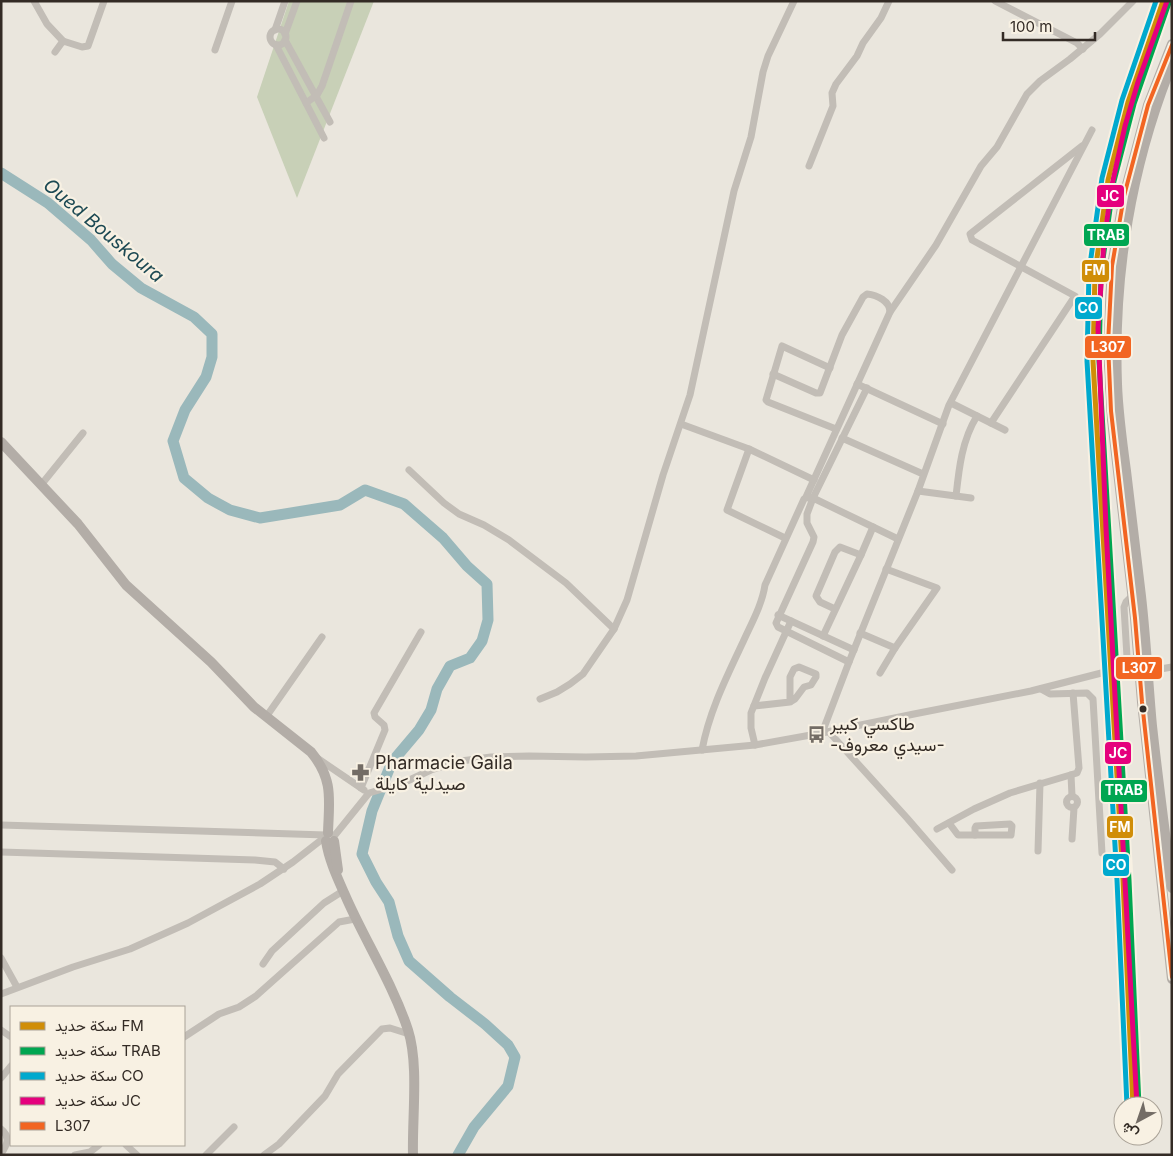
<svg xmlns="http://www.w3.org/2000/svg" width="1173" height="1156" font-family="Inter,Vazirmatn,sans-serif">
  <rect width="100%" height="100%" fill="#eae6dd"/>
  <polygon fill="#c8d0b7" points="289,1 374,1 297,198 257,97"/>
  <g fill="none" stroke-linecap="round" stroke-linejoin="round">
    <polyline stroke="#9ab8bb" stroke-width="11" points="1,173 48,203 91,240 112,264 141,288 194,317 212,334 212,357 206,377 185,410 173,441 184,478 208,498 230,510 260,518 340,505 365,490 404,504 443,538 467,566 487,584 488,620 482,641 470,658 450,666 437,689 431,710 419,730 392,762 372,811 362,854 376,882 389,902 398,936 409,961 450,997 485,1024 508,1045 515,1057 508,1086 474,1127 458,1155"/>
    <g stroke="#c2bdb6" stroke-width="7">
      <polyline points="34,1 47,24 63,41"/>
      <polyline points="995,1 1077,43 1083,49"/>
      <circle cx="278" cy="37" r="8"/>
      <polyline points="275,30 285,1"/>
      <polyline points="285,34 297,1"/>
      <polyline points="285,40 330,122"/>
      <polyline points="276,45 324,138"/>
      <polyline points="215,50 232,1"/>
      <polyline points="55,52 63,41 82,47 88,46 104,1"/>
      <polyline points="306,103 317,95 322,86 351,1"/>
      <polyline points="809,166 833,106 832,93 836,84 857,56 863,43 881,18 889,1"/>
      <polyline points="890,312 936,245 981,166 997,147 1027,94 1040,81 1070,59 1100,34 1133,1"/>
      <polyline points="830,368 782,346 766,400 768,402 836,429"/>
      <path d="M 773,374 L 816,393 L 820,393 L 842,335 L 863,297 L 867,294 C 877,295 890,301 890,312 L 806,497"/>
      <polyline points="857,384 943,424"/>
      <polyline points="951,403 1005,430"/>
      <polyline points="991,423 1075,296 972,240 970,234 1082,146"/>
      <polyline points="681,424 749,449"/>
      <polyline points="842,438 923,474"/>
      <polyline points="409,470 444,503 459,514 484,525 509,540 566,583 614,629"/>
      <polyline points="41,485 83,433"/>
      <polyline points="918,491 971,498"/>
      <path d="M 956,496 C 959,468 962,440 977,416"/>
      <polyline points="785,538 727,510 749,449 814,480"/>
      <polyline points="861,555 873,527"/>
      <polyline points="778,615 854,650"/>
      <polyline points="860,633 895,648"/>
      <polyline points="823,636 861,555 840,547 835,552 816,596 820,602 835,609"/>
      <polyline points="849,662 778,627 776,623 813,542 814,537 807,523 807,514 813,498 867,388"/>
      <polyline points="1149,671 1172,667"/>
      <polyline points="880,673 895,648 937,588 886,569"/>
      <polyline points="1041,689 1050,694 1087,693 1093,699 1102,853"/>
      <polyline points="540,699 557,692 570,684 583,674 614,629 627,600 663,475 690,395 734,191 751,137 763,72 768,56 794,1"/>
      <polyline points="754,706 790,702 795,699 804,687 811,685 816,677 816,674 799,667 794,669 790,677 790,702"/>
      <polyline points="266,717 322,637"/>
      <polyline points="829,732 907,818 952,870"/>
      <polyline points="822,733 849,662 918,491 949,405 1092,130"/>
      <polyline points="755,745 751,728 751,713 765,678 791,621"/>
      <path d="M 702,750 C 709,712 726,678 743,642 C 751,624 762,605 765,585 L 804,499 L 809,497 L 813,498 L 898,539"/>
      <polyline points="317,758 364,790"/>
      <polyline points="1071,775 1072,796"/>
      <polyline points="361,788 385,730 384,725 375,717 374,713 421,632"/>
      <circle cx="1072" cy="802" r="5.5"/>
      <polyline points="949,823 958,835 975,835"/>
      <polygon points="1010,824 1012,826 1011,835 975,835 975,828 976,826"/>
      <polyline points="1,825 326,835"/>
      <polyline points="937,829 974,809 1010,793 1077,773 1079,768 1073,693"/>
      <polyline points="335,835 369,793 403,783 431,770 461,761 491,757 529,756 586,757 636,756 755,745 822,733 914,714 1031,691 1117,669 1123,666 1127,657 1124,607 1126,602 1132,596"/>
      <polyline points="1072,839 1074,808"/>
      <polyline points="1038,851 1040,783"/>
      <polyline points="1,852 255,860 275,862 284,869"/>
      <polyline points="1,958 17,987"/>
      <polyline points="263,964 272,951 324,903 343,891"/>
      <polyline points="1,994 73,967 130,949 188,923 260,884 293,862 325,837"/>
      <polyline points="1,1030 11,1037"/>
      <polyline points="184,1037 219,1014 239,1007 256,996 339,922 355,919"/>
      <polyline points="1,1078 11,1066"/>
      <path d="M 1,1129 C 11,1137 7,1145 1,1154"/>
      <polyline points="126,1145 137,1155"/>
      <polyline points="75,1155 90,1152 99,1145"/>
      <polyline points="206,1155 234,1127"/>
      <polyline points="264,1155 279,1144 325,1096 338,1074 382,1029 390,1028 409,1034"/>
    </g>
    <g stroke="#b3ada7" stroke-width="10">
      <polyline points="1172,44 1148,105 1124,196 1112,266 1108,344 1111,411 1135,618 1142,702 1172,979"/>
      <path d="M 1172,64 C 1131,165 1113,275 1117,384 C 1118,413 1122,442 1126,471 C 1131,513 1136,555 1141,596 C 1146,640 1148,683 1152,726 C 1158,780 1165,834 1172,888"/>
      <path d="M 1,442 L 78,524 L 126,585 L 211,662 L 254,707 L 311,752 C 334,780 329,800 328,833"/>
      <path d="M 326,841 C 329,860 337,877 345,895 C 364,939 393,984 408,1030 C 419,1064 412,1117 413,1155"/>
      <polyline points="334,841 338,870"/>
    </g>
    <defs>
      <polyline id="bus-1" points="1172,45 1148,105 1124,196 1112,266 1108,344 1111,411 1135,618 1142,702 1172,977"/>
    </defs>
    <use href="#bus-1" stroke="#f8f1e3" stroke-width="8"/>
    <use href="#bus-1" stroke="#f26522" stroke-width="4"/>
    <defs>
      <polyline id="rail-1" points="1133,1106 1123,880 1093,361 1095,272 1108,180 1128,102 1163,1"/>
      <polyline id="rail-2" points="1139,1106 1129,880 1099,361 1101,273 1114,181 1134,104 1169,3"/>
      <polyline id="rail-3" points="1127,1106 1117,880 1087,361 1089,272 1102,178 1122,100 1156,1"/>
      <polyline id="rail-4" points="1137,1106 1106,528 1098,328 1104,241 1112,185 1125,126 1138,82 1167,1"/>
    </defs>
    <use href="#rail-1" stroke="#f8f1e3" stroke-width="9"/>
    <use href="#rail-2" stroke="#f8f1e3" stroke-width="9"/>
    <use href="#rail-3" stroke="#f8f1e3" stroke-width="9"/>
    <use href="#rail-4" stroke="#f8f1e3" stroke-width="9"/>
    <use href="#rail-1" stroke="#d08d07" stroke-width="5"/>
    <use href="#rail-2" stroke="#00a651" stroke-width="5"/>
    <use href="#rail-3" stroke="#00a9ce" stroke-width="5"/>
    <use href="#rail-4" stroke="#e5007d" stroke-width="5"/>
  </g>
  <defs>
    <symbol id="bus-bare" viewBox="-9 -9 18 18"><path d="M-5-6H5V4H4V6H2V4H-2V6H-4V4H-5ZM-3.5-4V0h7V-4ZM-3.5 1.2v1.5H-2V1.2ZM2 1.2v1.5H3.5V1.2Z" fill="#736c65" stroke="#f8f1e3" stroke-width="2.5" paint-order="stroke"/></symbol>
    <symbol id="pharmacy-bare" viewBox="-9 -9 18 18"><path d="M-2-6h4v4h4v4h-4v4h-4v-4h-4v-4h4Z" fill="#736c65" stroke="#f8f1e3" stroke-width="2.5" paint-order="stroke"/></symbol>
  </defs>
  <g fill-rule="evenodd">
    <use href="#bus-bare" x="804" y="722" width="25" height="25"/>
    <use href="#pharmacy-bare" x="348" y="760" width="25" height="25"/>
  </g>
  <circle fill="#332b25" stroke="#f8f1e3" stroke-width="2" cx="1143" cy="709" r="4.5"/>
  <g text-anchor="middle" stroke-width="4.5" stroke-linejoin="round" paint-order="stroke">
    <g font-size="18" fill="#332b25" stroke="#f8f1e3" text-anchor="start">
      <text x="830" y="730">طاكسي كبير<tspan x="830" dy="21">-سيدي معروف-</tspan></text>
      <text x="375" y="769">Pharmacie Gaila<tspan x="375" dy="21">صيدلية كايلة</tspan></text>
    </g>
    <g font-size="19" font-style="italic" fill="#1c4953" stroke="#f8f1e3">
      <text transform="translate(104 230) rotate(40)" y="7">Oued Bouskoura</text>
    </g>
  </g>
  <g stroke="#f8f1e3" stroke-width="2">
    <rect x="1096" y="184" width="29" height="24" rx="5" fill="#e5007d"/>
    <rect x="1083" y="223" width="47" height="24" rx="5" fill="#00a651"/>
    <rect x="1081" y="259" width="29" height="24" rx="5" fill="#d08d07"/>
    <rect x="1074" y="296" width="29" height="24" rx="5" fill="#00a9ce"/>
    <rect x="1084" y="335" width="48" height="24" rx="5" fill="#f26522"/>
    <rect x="1115" y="656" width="48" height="24" rx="5" fill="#f26522"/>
    <rect x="1104" y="741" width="28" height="24" rx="5" fill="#e5007d"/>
    <rect x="1100" y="779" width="48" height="24" rx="5" fill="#00a651"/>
    <rect x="1106" y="815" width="28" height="24" rx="5" fill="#d08d07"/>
    <rect x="1102" y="853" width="28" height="24" rx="5" fill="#00a9ce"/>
  </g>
  <g font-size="14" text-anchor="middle" font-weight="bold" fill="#fff">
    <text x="1110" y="201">JC</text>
    <text x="1106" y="240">TRAB</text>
    <text x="1095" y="275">FM</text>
    <text x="1088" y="313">CO</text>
    <text x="1108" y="352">L307</text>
    <text x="1139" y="673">L307</text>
    <text x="1118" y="758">JC</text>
    <text x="1124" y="795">TRAB</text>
    <text x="1120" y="832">FM</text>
    <text x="1116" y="870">CO</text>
  </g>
  <rect width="1173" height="1156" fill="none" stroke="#332b25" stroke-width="5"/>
  <rect x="10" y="1006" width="175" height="140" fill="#f8f1e3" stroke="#a9a297"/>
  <rect x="20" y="1022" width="25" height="8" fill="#d08d07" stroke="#a9a297"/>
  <text x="55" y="1031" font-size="15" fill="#332b25">سكة حديد FM</text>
  <rect x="20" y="1047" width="25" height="8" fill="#00a651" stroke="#a9a297"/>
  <text x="55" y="1056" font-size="15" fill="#332b25">سكة حديد TRAB</text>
  <rect x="20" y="1072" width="25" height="8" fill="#00a9ce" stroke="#a9a297"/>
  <text x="55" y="1081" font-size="15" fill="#332b25">سكة حديد CO</text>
  <rect x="20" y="1097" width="25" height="8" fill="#e5007d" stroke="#a9a297"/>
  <text x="55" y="1106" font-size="15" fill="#332b25">سكة حديد JC</text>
  <rect x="20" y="1122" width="25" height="8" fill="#f26522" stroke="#a9a297"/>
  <text x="55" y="1131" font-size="15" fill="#332b25">L307</text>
  <g transform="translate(1138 1121) rotate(220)"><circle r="24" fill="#f8f1e3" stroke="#a9a297"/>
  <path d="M0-4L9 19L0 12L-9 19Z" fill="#736c65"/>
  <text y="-8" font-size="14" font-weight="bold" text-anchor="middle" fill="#332b25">ش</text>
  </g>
  <path d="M1003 32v8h92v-8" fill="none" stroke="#332b25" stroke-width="2.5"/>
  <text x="1010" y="32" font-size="15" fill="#332b25" stroke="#f8f1e3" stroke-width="4" paint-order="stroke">100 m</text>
</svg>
